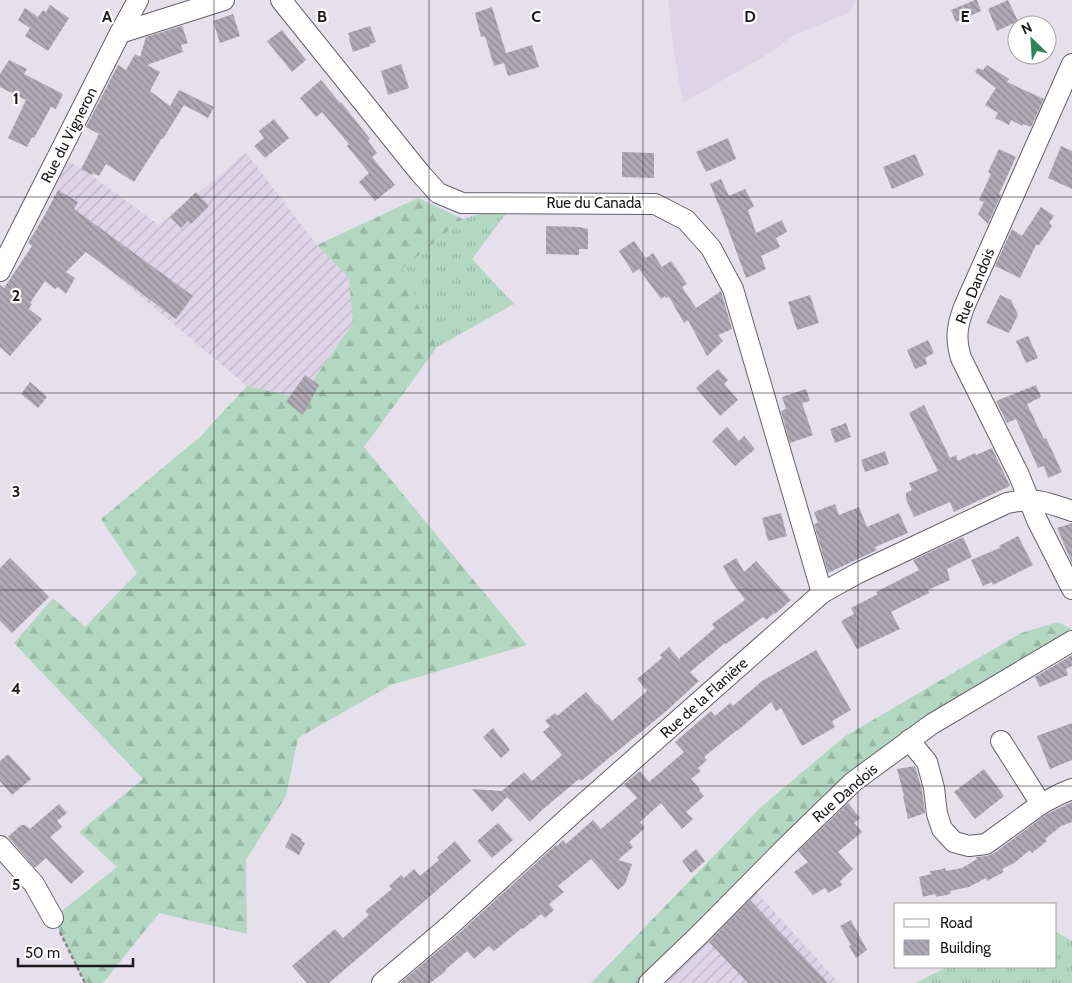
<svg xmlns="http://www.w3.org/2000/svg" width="1072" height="983" font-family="Cabin,sans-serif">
  <defs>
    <pattern id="industrial-furrows" width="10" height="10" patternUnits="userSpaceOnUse" patternTransform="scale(1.25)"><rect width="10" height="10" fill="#ddd4e8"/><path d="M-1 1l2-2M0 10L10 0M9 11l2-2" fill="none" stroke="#bdb5c6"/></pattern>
    <pattern id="grass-tufts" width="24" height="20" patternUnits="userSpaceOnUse" patternTransform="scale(1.25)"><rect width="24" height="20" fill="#b3d7c0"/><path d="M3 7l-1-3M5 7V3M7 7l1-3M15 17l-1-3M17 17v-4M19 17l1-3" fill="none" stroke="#99b8a4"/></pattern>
    <pattern id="forest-firs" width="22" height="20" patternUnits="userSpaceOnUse" patternTransform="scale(1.25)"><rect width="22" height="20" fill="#b3d7c0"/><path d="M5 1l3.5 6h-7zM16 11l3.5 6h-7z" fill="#99b8a4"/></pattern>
    <pattern id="building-back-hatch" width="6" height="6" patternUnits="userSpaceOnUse" patternTransform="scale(1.25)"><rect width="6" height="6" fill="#aea9b5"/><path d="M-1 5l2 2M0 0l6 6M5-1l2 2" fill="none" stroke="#8d8992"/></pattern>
  </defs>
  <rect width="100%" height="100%" fill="#e6e0ed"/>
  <polygon fill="#ddd4e8" points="668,0 855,0 851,12 792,36 770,53 683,103 673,47"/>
  <g fill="url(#industrial-furrows)">
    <polygon points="246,153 317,245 349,278 353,323 301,398 247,386 62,230 77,202 53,188 68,161 91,175 159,225"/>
    <polygon points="749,884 839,983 647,983"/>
  </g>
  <g fill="url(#grass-tufts)">
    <polygon points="514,203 472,259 514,304 437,347 402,269 463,219"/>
    <polygon points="1056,932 1072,941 1072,983 915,983 947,967 1056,967"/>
  </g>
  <g fill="url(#forest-firs)">
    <polygon points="418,198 463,219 402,269 437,347 364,447 527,645 391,685 298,738 286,796 246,860 247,934 159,913 103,983 85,983 53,918 117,867 79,832 143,779 14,643 53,598 85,627 137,573 101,519 200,437 247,386 301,398 353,323 349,278 317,245"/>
    <polygon points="1058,622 1072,629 941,706 829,792 641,983 591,983 760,808 844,737 1021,633"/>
  </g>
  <g fill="url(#building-back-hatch)">
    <polygon points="975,0 977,0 981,11 956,22 951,10"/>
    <polygon points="1008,0 1018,21 997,31 988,9"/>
    <polygon points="50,5 69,18 48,51 25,36 30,28 18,20 25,8 38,17 43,10 46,12"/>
    <polygon points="492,7 506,53 532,45 539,67 508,76 504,63 494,66 485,36 481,37 475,13"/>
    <polygon points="233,14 240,36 220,43 213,21"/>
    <polygon points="182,26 188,43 181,45 183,52 147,65 160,72 150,91 170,106 179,90 214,107 208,118 184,105 163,139 162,138 134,182 106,164 99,176 93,173 92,175 81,169 99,134 86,127 118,65 126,70 135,54 140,57 146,37"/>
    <polygon points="370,26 376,42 370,44 370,46 353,52 349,39 350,38 348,33"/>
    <polygon points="282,30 306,60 292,72 267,41"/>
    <polygon points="9,60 27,69 24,74 63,94 56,109 51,107 34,138 32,137 27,147 8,138 26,100 0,87 0,74"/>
    <polygon points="401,64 409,88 388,95 381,71"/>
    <polygon points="987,65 1009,79 1007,82 1044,99 1031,127 1023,124 1022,126 1011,120 1009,125 995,118 998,113 985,105 996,88 975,72 978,68 983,70"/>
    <polygon points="321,80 340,103 341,102 370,139 368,141 377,153 372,157 395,185 375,201 359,182 369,173 347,146 349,144 322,112 316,117 300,98"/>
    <polygon points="274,119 289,138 265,158 254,146 264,138 259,131"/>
    <polygon points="728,138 736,159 706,172 696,152"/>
    <polygon points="1061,146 1072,151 1072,189 1048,178"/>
    <polygon points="999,149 1016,157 999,194 1001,195 988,224 978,214 984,202 979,200 991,174 988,172"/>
    <polygon points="622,152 654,153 654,178 622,177"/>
    <polygon points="915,154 924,175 892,189 883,167"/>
    <polygon points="721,179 729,196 745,189 754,206 748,210 756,233 782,220 787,232 776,238 780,247 761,256 766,269 746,278 724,218 710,184"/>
    <polygon points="58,190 78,202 74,209 193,296 176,319 86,252 66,272 75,278 66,294 58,287 55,289 45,281 30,303 32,304 29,309 42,319 10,356 0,347 0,285 4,288 32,246 28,243 43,218"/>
    <polygon points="196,192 209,206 191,224 188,221 181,228 170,217"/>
    <polygon points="1041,207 1054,216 1049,223 1052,226 1039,245 1036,245 1020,278 995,266 1012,229 1022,236"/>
    <polygon points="546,226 579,227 588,229 588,249 579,249 579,255 546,254"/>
    <polygon points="634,241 646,258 653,253 662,267 671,261 687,284 682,287 696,308 721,291 732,329 718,335 723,341 707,356 688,320 684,323 669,297 666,298 665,296 661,299 639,269 633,273 619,251"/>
    <polygon points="810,295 819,323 797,330 788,302"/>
    <polygon points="1000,295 1011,300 1018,315 1009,333 986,323"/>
    <polygon points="1028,336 1038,358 1026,363 1016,341"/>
    <polygon points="928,340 934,353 925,358 927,364 915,369 907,350"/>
    <polygon points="718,369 728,380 724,384 738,400 720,416 696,388"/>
    <polygon points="305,375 319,385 303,415 286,402"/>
    <polygon points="30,382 47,397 38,408 21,394"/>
    <polygon points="1036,385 1041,397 1027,404 1044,439 1046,438 1062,472 1048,478 1044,466 1038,468 1016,419 1007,423 996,401"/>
    <polygon points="806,389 810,401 802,403 813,435 790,443 781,411 786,409 782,397"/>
    <polygon points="924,405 950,458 956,455 958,461 975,453 976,455 992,448 1010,486 954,512 950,502 914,517 906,499 906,493 912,490 909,483 938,471 909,413"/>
    <polygon points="846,423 851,437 835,443 830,429"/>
    <polygon points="727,427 739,441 744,436 755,449 735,466 712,441"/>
    <polygon points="885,451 889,464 865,472 861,460"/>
    <polygon points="835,504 839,515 859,507 867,527 899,513 908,533 875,547 877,550 828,573 814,524 818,523 814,512"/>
    <polygon points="781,513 787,536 768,541 762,518"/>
    <polygon points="1072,523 1072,563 1057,528"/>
    <polygon points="1018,536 1033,565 993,585 992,582 983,586 971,560 1000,548 999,546"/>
    <polygon points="963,537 972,557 947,569 950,580 928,590 929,593 891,612 900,629 857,649 841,621 854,614 851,608 878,594 876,592 919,570 913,560"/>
    <polygon points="10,558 49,597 12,633 0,621 0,568"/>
    <polygon points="736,558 744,572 756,561 791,600 775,614 774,613 766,620 763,617 726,644 725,643 690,672 699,681 664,713 581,781 579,779 542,810 530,822 507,797 492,812 472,789 502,791 524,772 532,781 562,755 543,732 550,726 545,721 555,713 557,716 586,692 597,705 598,704 612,721 647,691 637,679 662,658 660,655 669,647 679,659 715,628 712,624 745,600 730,579 723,566"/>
    <polygon points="816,650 851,710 832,721 835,727 802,746 781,708 776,711 771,702 737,731 737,730 704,757 707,760 698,768 701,771 691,779 700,789 699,790 704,796 686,812 693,819 682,829 661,803 640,822 645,828 629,842 633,847 618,860 632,864 625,884 618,890 591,859 558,886 564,892 549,904 554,910 545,918 541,914 523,929 522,928 494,951 489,946 474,959 467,951 445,970 446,971 430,983 400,983 456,936 556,845 557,846 563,840 566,844 593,820 601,829 637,798 624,784 640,771 649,782 684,752 675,742 711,711 715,716 730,703 733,706 762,681"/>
    <polygon points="1072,655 1072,666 1066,669 1068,675 1040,687 1035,677"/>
    <polygon points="1072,723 1072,760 1050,769 1037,736"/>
    <polygon points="493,728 510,750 501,758 483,737"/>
    <polygon points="8,754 31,779 12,795 0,781 0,761"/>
    <polygon points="915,766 922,790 925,813 908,819 903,796 904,796 897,769"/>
    <polygon points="984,769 1004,796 975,819 954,792"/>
    <polygon points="1072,802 1072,822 1061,826 1045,839 1047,841 1032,853 1030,850 1014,863 1002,869 1004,872 987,881 986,878 969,887 950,891 951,894 936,897 935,894 923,897 919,877 931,874 930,871 938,870 945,868 946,871 962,868 977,859 976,857 987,856 993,854 1047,814"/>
    <polygon points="848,803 860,818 854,823 862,832 838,852 853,869 840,881 842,885 828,893 825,888 813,895 794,872 808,862 798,851"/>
    <polygon points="59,804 67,813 57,821 62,827 50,837 84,872 71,884 46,858 36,867 34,867 8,837 21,825 25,825 30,829"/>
    <polygon points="498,823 513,840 492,858 477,841"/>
    <polygon points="292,833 302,839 301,841 305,843 299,855 285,847"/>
    <polygon points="455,841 471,861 329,983 307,983 292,966 335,929 343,938 369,915 365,911 392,889 389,886 401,875 404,878 414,869 420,876 439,860 437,857"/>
    <polygon points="696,849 705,861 691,873 682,861"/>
    <polygon points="750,900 828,983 748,983 709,942"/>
    <polygon points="851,920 867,950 856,958 849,946 851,945 840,926"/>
  </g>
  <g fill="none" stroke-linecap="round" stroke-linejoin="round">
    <defs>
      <g id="minor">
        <polyline points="281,0 420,173 438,193 462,203 655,204 686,220 711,248 733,289 822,593"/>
        <polyline points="120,33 224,0"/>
        <path d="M 1072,64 L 964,307 C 957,326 955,338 961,358 L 1019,475 L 1037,520 L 1072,589"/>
        <polyline points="0,271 120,33 138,0"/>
        <polyline points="909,740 927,762 934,788 937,814 942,829 954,842 969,846 986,844 1041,804 1060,794 1072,789"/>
        <polyline points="1001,741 1041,804"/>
        <polyline points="0,846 34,884 53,918"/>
        <path d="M 382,983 L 448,927 L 571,815 L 822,593 L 858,573 L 1007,503 C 1034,497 1046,502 1072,511"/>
        <polyline points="649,983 699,935 789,844 853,782 932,724 1072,641"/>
      </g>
    </defs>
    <use href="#minor" stroke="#65606b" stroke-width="22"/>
    <polyline stroke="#88838c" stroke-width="2.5" stroke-dasharray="4 2.5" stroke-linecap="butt" points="60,932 85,983"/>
    <use href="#minor" stroke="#fff" stroke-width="20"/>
  </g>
  <path fill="none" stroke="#1a181c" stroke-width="1" stroke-opacity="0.55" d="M 214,0 L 214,983M 429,0 L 429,983M 643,0 L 643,983M 858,0 L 858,983M 0,197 L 1072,197M 0,393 L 1072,393M 0,590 L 1072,590M 0,786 L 1072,786"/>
  <g text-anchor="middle" stroke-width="4.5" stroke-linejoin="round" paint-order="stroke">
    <g font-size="15" fill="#1a181c" stroke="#fff">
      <text transform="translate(69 135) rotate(-63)" y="5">Rue du Vigneron</text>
      <text x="594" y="208">Rue du Canada</text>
      <text transform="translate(975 286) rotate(-68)" y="5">Rue Dandois</text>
      <text transform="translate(704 698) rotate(-42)" y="5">Rue de la Flanière</text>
      <text transform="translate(845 793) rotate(-41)" y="5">Rue Dandois</text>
    </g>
  </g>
  <g font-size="16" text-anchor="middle" font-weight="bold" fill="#1a181c" stroke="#fff" stroke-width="4.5" stroke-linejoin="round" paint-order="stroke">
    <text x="107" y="22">A</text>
    <text x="322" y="22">B</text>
    <text x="536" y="22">C</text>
    <text x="750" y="22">D</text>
    <text x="965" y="22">E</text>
    <text x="16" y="104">1</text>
    <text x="16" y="301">2</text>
    <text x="16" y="497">3</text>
    <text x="16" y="694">4</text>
    <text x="16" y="890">5</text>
  </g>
  <rect x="894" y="903" width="162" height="65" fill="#ffffff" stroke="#a3a3a4"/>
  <rect x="904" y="919" width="25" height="8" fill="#ffffff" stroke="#a3a3a4"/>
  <text x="940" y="928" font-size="15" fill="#1a181c">Road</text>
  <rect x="904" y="940" width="25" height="15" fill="url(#building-back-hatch)" stroke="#a3a3a4"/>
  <text x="940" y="953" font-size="15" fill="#1a181c">Building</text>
  <g transform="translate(1032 40) rotate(335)"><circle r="24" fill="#ffffff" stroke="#a3a3a4"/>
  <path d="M0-4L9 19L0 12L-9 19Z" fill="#2f8559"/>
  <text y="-8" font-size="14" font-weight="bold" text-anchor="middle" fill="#1a181c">N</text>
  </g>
  <path d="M18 958v8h115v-8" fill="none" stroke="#1a181c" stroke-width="2.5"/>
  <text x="25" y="958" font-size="15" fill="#1a181c" stroke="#ffffff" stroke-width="4" paint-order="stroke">50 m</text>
</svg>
